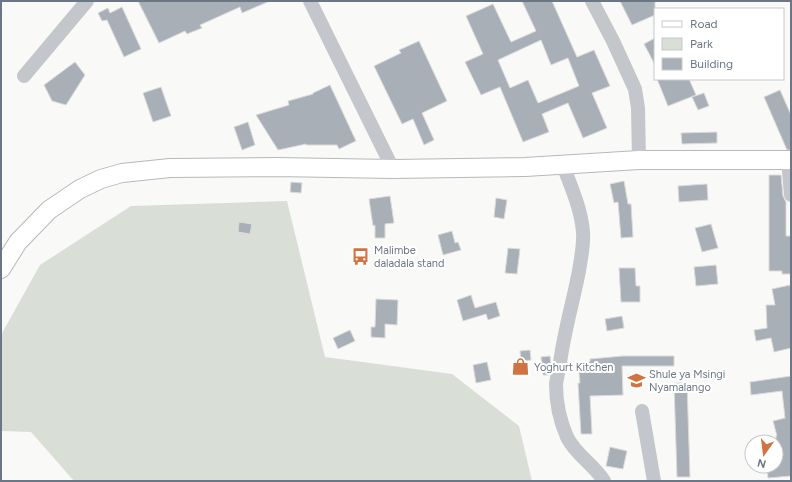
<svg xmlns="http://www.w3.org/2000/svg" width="792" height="482" font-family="Figtree,sans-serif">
  <rect width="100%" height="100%" fill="#f9f9f7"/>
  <polygon fill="#d9ded7" points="287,201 325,357 452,374 519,426 532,481 74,481 31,432 1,431 1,335 40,265 131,206"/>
  <g fill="#a9afb6" stroke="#dbdbda" fill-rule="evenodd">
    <polygon points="138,1 270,1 242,13 240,7 200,25 202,28 187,34 185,31 159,43"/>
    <path d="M 522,1 L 552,1 L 577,57 L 594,50 L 610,86 L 592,93 L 607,128 L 583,138 L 568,103 L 542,114 L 549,132 L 523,142 L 500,87 L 481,95 L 465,62 L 483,54 L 466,16 L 493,4 L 511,42 L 536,31 ZM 541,40 L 551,65 L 568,58 L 579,86 L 538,103 L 528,80 L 510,88 L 498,60 Z"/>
    <polygon points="620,1 655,1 655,15 632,25"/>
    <polygon points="122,7 141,49 124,57 107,20 102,21 98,13 108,8 110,13"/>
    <polygon points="655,38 655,65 644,44"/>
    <polygon points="419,41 447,101 422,113 434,140 424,145 413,119 402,124 374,66 401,53 399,50"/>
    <polygon points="75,62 85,75 66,105 52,101 44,85"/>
    <polygon points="657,79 689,79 696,95 668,106"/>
    <polygon points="330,85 356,141 339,149 337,145 306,145 306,144 278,150 256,115 289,105 288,101 313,94 313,93"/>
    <polygon points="161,87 171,116 153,122 143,93"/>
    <polygon points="780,90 791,115 791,150 787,150 764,97"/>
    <polygon points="704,93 709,106 698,110 692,97"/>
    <polygon points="248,122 255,145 242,150 234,127"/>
    <polygon points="717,132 717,143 682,144 681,133"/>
    <polygon points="769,175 781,175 783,196 786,202 786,236 791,236 791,274 782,274 782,271 769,271"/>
    <polygon points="624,181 628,204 631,204 633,237 621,238 618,202 614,203 610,184"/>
    <polygon points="291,182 302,183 301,193 290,192"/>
    <polygon points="707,184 708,200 679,202 678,186"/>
    <polygon points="390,196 394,223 385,224 385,238 375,238 375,225 373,226 369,199"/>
    <polygon points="496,198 507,200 504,219 494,217"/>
    <polygon points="239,222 252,224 250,234 238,232"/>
    <polygon points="711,224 718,248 702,252 695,228"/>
    <polygon points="452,231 455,243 458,242 461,250 443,255 438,235"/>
    <polygon points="508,248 520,249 517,274 505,273"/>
    <polygon points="716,265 718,284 696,286 694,267"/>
    <polygon points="619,268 635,268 636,286 640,286 640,302 621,302"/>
    <polygon points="790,285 791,291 791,348 774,352 771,338 756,341 754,330 767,328 766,305 775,305 772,289"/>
    <polygon points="471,295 475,308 496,302 500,316 488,320 486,314 463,321 457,300"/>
    <polygon points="376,299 398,300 397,325 385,324 385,338 371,337 371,327 375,327"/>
    <polygon points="622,316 624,328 607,331 605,319"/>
    <polygon points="350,330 355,341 338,349 333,338"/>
    <polygon points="530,350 531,360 521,361 520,351"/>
    <polygon points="550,356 551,365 549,375 543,375 541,357"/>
    <polygon points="623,356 674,356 674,366 622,366 623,395 590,396 592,434 581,434 578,383 580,383 578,363 590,362 590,359"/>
    <polygon points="487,362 491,380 476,383 473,365"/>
    <polygon points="791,376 791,476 768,478 767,466 776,466 776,436 777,436 773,421 785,418 782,391 751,395 750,382"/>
    <polygon points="674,383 687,383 690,477 677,477"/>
    <polygon points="610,447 627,451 623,469 606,466"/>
  </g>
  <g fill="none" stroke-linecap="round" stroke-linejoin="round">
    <defs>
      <polyline id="major" points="1,269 18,242 49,210 80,189 101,179 122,173 170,168 276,167 393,169 525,167 639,160 791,160"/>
    </defs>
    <use href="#major" stroke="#b5b8bc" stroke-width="20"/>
    <g stroke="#c3c6ca" stroke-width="14">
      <polyline points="310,1 393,169"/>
      <polyline points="592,1 613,41 635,89 638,108 639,160"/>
      <polyline points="24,76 87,1"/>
      <polyline points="788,160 791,195"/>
      <path d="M 563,165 C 571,187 581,208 583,232 C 584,244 581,258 579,271 C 573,302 564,332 560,363 C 559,369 557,377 556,384 C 556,401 560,421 567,437 C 575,454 594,465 604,481"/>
      <polyline points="642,411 654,481"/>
    </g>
    <use href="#major" stroke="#fff" stroke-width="18"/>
  </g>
  <defs>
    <symbol id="bus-bare" viewBox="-9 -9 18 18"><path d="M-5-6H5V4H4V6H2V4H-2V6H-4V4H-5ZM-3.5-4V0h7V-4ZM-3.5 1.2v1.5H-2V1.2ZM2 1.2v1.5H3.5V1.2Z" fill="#d07340" stroke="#fff" stroke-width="2.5" paint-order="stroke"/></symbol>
    <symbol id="shop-bare" viewBox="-9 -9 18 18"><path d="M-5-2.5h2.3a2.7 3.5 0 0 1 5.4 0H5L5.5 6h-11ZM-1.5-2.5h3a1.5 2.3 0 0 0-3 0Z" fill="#d07340" stroke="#fff" stroke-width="2.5" paint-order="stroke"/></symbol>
    <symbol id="school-bare" viewBox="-9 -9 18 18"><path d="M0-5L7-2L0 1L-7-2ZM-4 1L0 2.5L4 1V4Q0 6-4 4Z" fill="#d07340" stroke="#fff" stroke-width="2.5" paint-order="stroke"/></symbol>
  </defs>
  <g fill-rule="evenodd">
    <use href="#bus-bare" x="348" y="244" width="25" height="25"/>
    <use href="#shop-bare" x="508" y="354" width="25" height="25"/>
    <use href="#school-bare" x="624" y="368" width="25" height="25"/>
  </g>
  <g text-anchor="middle" stroke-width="4" stroke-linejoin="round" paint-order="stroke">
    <g font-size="11" fill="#6c7785" stroke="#fff" text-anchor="start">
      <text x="374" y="254">Malimbe<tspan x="374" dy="13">daladala stand</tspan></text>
      <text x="534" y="371">Yoghurt Kitchen</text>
      <text x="649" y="378">Shule ya Msingi<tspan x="649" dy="13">Nyamalango</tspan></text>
    </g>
  </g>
  <rect width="792" height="482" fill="none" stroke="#6c7785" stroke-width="4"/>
  <rect x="654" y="8" width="130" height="72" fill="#ffffff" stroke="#c4c9ce"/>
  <rect x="662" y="21" width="20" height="6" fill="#ffffff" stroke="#c4c9ce"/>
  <text x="690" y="28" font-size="12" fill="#6c7785">Road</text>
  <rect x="662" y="38" width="20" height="12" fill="#d9ded7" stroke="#c4c9ce"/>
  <text x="690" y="48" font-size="12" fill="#6c7785">Park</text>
  <rect x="662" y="58" width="20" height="12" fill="#a9afb6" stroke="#c4c9ce"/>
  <text x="690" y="68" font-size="12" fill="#6c7785">Building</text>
  <g transform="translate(764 454) rotate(194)"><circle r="19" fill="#ffffff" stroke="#c4c9ce"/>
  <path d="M0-3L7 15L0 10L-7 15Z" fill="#d07340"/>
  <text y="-6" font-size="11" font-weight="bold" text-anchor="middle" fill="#6c7785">N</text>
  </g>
</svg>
